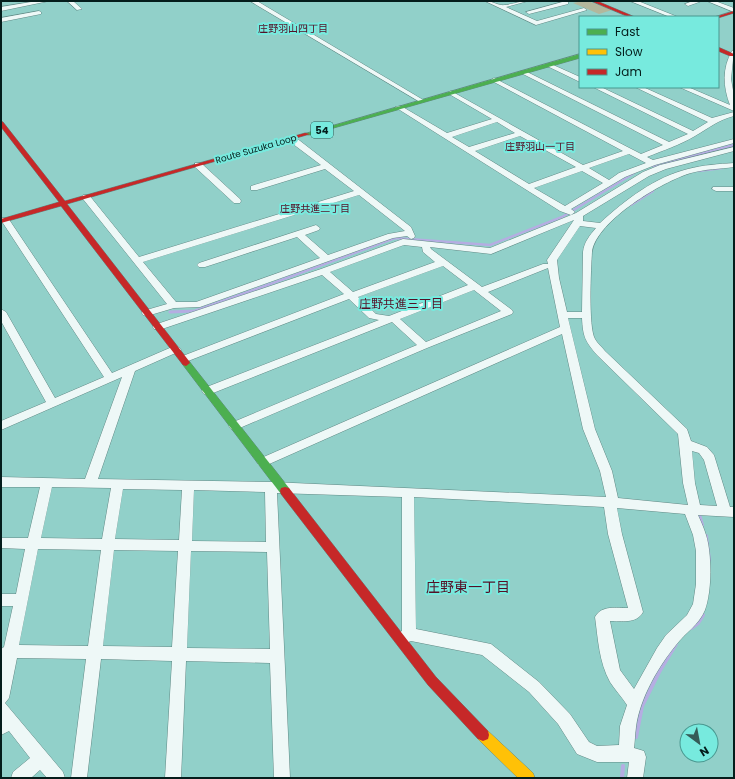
<svg xmlns="http://www.w3.org/2000/svg" width="735" height="779" font-family="Poppins,'Noto Sans JP',sans-serif">
  <rect width="100%" height="100%" fill="#91d0c9"/>
  <polygon fill="#b2b79c" points="582,1 588,1 612,10 599,14 573,3"/>
  <g fill="none" stroke-linecap="round" stroke-linejoin="round">
    <g stroke="#b5ade2" stroke-width="2.5">
      <polyline points="653,166 734,145"/>
      <polyline points="698,171 722,168"/>
      <polyline points="631,205 653,191"/>
      <polyline points="265,286 395,238 490,245 562,217 634,173"/>
    </g>
    <polyline stroke="#b5ade2" stroke-width="3" points="170,312 195,311 268,285"/>
    <g stroke="#b5ade2" stroke-width="4">
      <polyline points="698,511 702,525"/>
      <polyline points="706,536 709,560"/>
      <polyline points="691,628 698,623 703,615"/>
      <polyline points="636,737 642,706 659,672 676,644"/>
      <polyline points="622,778 623,766"/>
    </g>
    <defs>
      <g id="street">
        <polygon points="37,1 49,1 1,11 1,7"/>
        <polygon points="67,1 73,1 82,9 77,10"/>
        <polygon points="250,1 257,1 425,101 420,102"/>
        <path d="M 485,1 C 492,1 495,4 501,5 C 507,6 520,1 528,1 L 506,7 L 537,21 L 584,8 L 587,10 L 536,25 Z"/>
        <polygon points="566,1 568,2 568,4 529,14 526,12"/>
        <polygon points="630,1 638,1 678,17 670,17"/>
        <polygon points="693,1 702,1 688,6 685,4"/>
        <polygon points="707,1 715,1 734,8 734,12"/>
        <polygon points="39,11 41,12 41,14 1,22 1,18"/>
        <path d="M 734,50 L 731,79 L 734,96 L 734,111 L 679,87 L 688,87 L 730,105 C 723,87 722,68 732,51 Z"/>
        <polygon points="547,64 551,64 580,77 580,82 547,66"/>
        <path d="M 521,71 L 525,71 L 669,142 L 688,134 L 593,87 L 601,87 L 693,131 L 708,122 L 635,87 L 643,87 L 712,118 L 734,112 L 734,116 C 718,120 709,128 695,136 C 680,145 664,150 647,157 L 653,160 L 734,139 L 734,143 L 655,165 L 625,177 L 571,209 L 575,212 L 571,215 L 560,211 L 395,107 L 401,106 L 447,133 L 492,119 L 449,94 L 449,92 L 451,91 L 583,165 L 623,151 L 492,81 L 491,80 L 494,78 L 641,154 L 663,145 L 521,73 ZM 497,122 L 515,133 L 469,147 L 452,137 ZM 520,136 L 576,167 L 529,184 L 475,151 ZM 629,154 L 646,163 L 619,173 L 609,180 L 589,168 ZM 582,171 L 603,183 L 565,206 L 534,188 Z"/>
        <path d="M 289,137 L 295,137 L 411,227 L 415,236 L 414,238 L 411,239 L 407,236 L 393,238 L 200,307 L 174,308 L 147,316 L 143,315 L 142,313 L 143,311 L 167,304 L 83,199 L 82,197 L 83,195 L 89,195 L 139,257 L 354,191 L 325,169 L 257,190 L 251,190 L 251,186 L 321,165 L 289,141 ZM 359,195 L 405,231 L 388,234 L 328,255 L 305,235 L 319,230 L 320,228 L 316,225 L 199,263 L 197,265 L 199,267 L 205,267 L 297,237 L 320,258 L 196,302 L 176,302 L 143,262 Z"/>
        <path d="M 734,147 L 734,151 L 666,169 L 649,176 L 583,216 L 583,221 L 600,223 C 625,200 655,177 688,169 C 703,165 719,164 734,163 L 734,167 C 720,169 705,169 691,173 C 663,181 596,221 592,252 C 591,268 588,327 595,339 C 597,343 602,347 605,351 L 687,429 L 691,441 L 707,447 L 714,455 L 730,507 L 734,507 L 734,517 L 698,515 C 701,522 704,528 706,535 C 712,554 712,591 705,610 C 699,625 685,633 676,645 C 658,667 640,698 636,727 C 635,734 635,741 634,748 L 644,751 L 646,757 L 643,778 L 627,778 L 629,762 L 597,762 L 577,754 L 558,724 L 529,692 L 482,655 L 411,641 L 403,644 L 398,643 L 396,638 L 398,633 L 402,631 L 402,497 L 277,493 L 290,778 L 274,778 L 270,663 L 186,661 L 181,778 L 165,778 L 172,661 L 101,659 L 87,778 L 71,778 L 86,659 L 17,658 L 9,698 L 5,703 L 63,772 L 65,778 L 47,778 L 40,770 L 31,778 L 11,778 L 13,772 L 30,758 L 9,731 L 1,735 L 1,649 L 4,647 L 13,606 L 1,606 L 1,594 L 16,594 L 25,549 L 1,548 L 1,538 L 28,538 L 40,487 L 1,487 L 1,477 L 85,479 L 122,377 L 1,430 L 1,421 L 46,402 L 1,321 L 1,309 L 6,312 L 55,398 L 104,377 L 1,220 L 2,218 L 8,218 L 112,373 L 172,347 L 176,346 L 181,349 L 180,351 L 135,371 L 98,479 L 271,482 L 606,497 L 600,471 L 583,429 L 562,334 L 267,465 L 263,466 L 259,465 L 257,462 L 259,459 L 560,327 L 548,268 L 488,292 L 512,310 L 513,312 L 512,314 L 427,348 L 235,430 L 231,429 L 229,426 L 231,423 L 417,345 L 392,322 L 208,395 L 204,394 L 202,391 L 204,388 L 379,320 L 369,318 L 349,299 L 188,361 L 184,362 L 179,359 L 180,357 L 344,294 L 322,275 L 162,329 L 154,329 L 153,327 L 154,325 L 321,269 L 403,239 L 490,248 L 576,213 L 643,172 L 660,165 ZM 574,220 L 547,260 L 548,264 L 543,264 L 482,287 L 431,249 L 430,247 L 491,254 ZM 580,226 L 596,228 C 590,235 584,242 583,252 L 582,312 L 567,312 L 559,278 L 557,260 ZM 404,245 L 422,247 L 423,252 L 435,262 L 353,292 L 330,272 ZM 443,266 L 468,285 L 389,316 L 376,314 L 358,297 ZM 474,290 L 501,311 L 426,342 L 400,319 ZM 568,318 L 582,318 C 583,337 585,341 597,355 L 678,434 L 683,483 L 688,505 L 618,498 L 612,471 L 595,429 ZM 692,451 L 699,453 L 704,460 L 717,506 L 700,505 L 695,483 ZM 52,487 L 111,488 L 102,539 L 41,538 ZM 123,489 L 182,490 L 179,540 L 115,539 ZM 194,490 L 265,492 L 266,542 L 192,541 ZM 414,497 L 604,507 L 608,534 L 628,608 C 617,608 601,605 595,617 C 598,639 599,662 610,682 C 615,690 622,697 627,705 L 620,726 L 619,745 L 597,746 L 589,742 L 570,714 L 539,682 L 491,644 L 416,629 ZM 617,508 L 685,514 L 693,535 L 696,551 L 696,584 L 693,604 L 687,615 L 666,635 L 657,648 L 634,689 L 620,670 L 610,621 C 621,621 637,624 643,612 L 622,534 ZM 38,549 L 101,550 L 88,646 L 19,645 ZM 114,550 L 178,551 L 172,647 L 103,646 ZM 191,551 L 267,552 L 270,649 L 187,648 Z"/>
        <polygon points="195,163 201,163 240,199 241,201 240,203 234,203 195,167"/>
        <polygon points="713,187 734,187 734,191 716,191 712,189"/>
      </g>
      <g id="fast">
        <polygon points="580,54 580,58 309,135 304,134"/>
        <polygon points="186,360 189,361 289,488 290,491 289,494 285,495 281,494 183,365 182,363"/>
      </g>
      <polygon id="slow" points="483,729 488,731 533,773 535,778 518,778 478,739 477,735 478,731"/>
      <g id="jam">
        <polygon points="591,1 597,1 635,17 629,17"/>
        <polygon points="734,11 734,13 718,18 715,17"/>
        <polygon points="718,47 734,54 734,56 730,56 718,51"/>
        <polygon points="1,121 3,122 65,201 305,133 310,134 67,204 189,361 190,363 186,366 183,365 61,206 1,223 1,219 59,202 1,127"/>
        <polygon points="285,487 289,488 436,677 488,731 489,735 488,739 483,741 478,739 428,685 281,494 280,491 281,488"/>
      </g>
    </defs>
    <use href="#street" stroke="#618985" stroke-width="1"/>
    <use href="#fast" stroke="#618985" stroke-width="1"/>
    <use href="#slow" stroke="#618985" stroke-width="1"/>
    <use href="#jam" stroke="#618985" stroke-width="1"/>
    <use href="#street" fill="#eef8f7" fill-rule="evenodd"/>
    <use href="#fast" fill="#4caf50" fill-rule="evenodd"/>
    <use href="#slow" fill="#ffc107" fill-rule="evenodd"/>
    <use href="#jam" fill="#c62828" fill-rule="evenodd"/>
  </g>
  <g text-anchor="middle" stroke-width="4" stroke-linejoin="round" paint-order="stroke">
    <g font-size="9" fill="#041d1b" stroke="#77eade">
      <text transform="translate(256 149) rotate(-16)" y="3">Route Suzuka Loop</text>
    </g>
    <g font-size="10" fill="#541026" stroke="#77eade">
      <text x="293" y="32">庄野羽山四丁目</text>
      <text x="540" y="150">庄野羽山一丁目</text>
      <text x="315" y="212">庄野共進二丁目</text>
    </g>
    <rect fill="#77eade" stroke="#265a56" stroke-width="1" x="311" y="122" width="22" height="16" rx="3"/>
    <g font-size="10" font-weight="bold" fill="#041d1b">
      <text x="322" y="134">54</text>
    </g>
    <g font-size="12" fill="#541026" stroke="#77eade">
      <text x="401" y="308">庄野共進三丁目</text>
    </g>
    <g font-size="14" fill="#541026" stroke="#77eade">
      <text x="468" y="592">庄野東一丁目</text>
    </g>
  </g>
  <rect width="735" height="779" fill="none" stroke="#041d1b" stroke-width="4"/>
  <rect x="579" y="16" width="140" height="72" fill="#77eade" stroke="#499890"/>
  <rect x="587" y="29" width="20" height="6" fill="#4caf50" stroke="#499890"/>
  <text x="615" y="36" font-size="12" fill="#041d1b">Fast</text>
  <rect x="587" y="49" width="20" height="6" fill="#ffc107" stroke="#499890"/>
  <text x="615" y="56" font-size="12" fill="#041d1b">Slow</text>
  <rect x="587" y="69" width="20" height="6" fill="#c62828" stroke="#499890"/>
  <text x="615" y="76" font-size="12" fill="#041d1b">Jam</text>
  <g transform="translate(699 743) rotate(148)"><circle r="19" fill="#77eade" stroke="#499890"/>
  <path d="M0-3L7 15L0 10L-7 15Z" fill="#355c58"/>
  <text y="-6" font-size="11" font-weight="bold" text-anchor="middle" fill="#041d1b">N</text>
  </g>
</svg>
